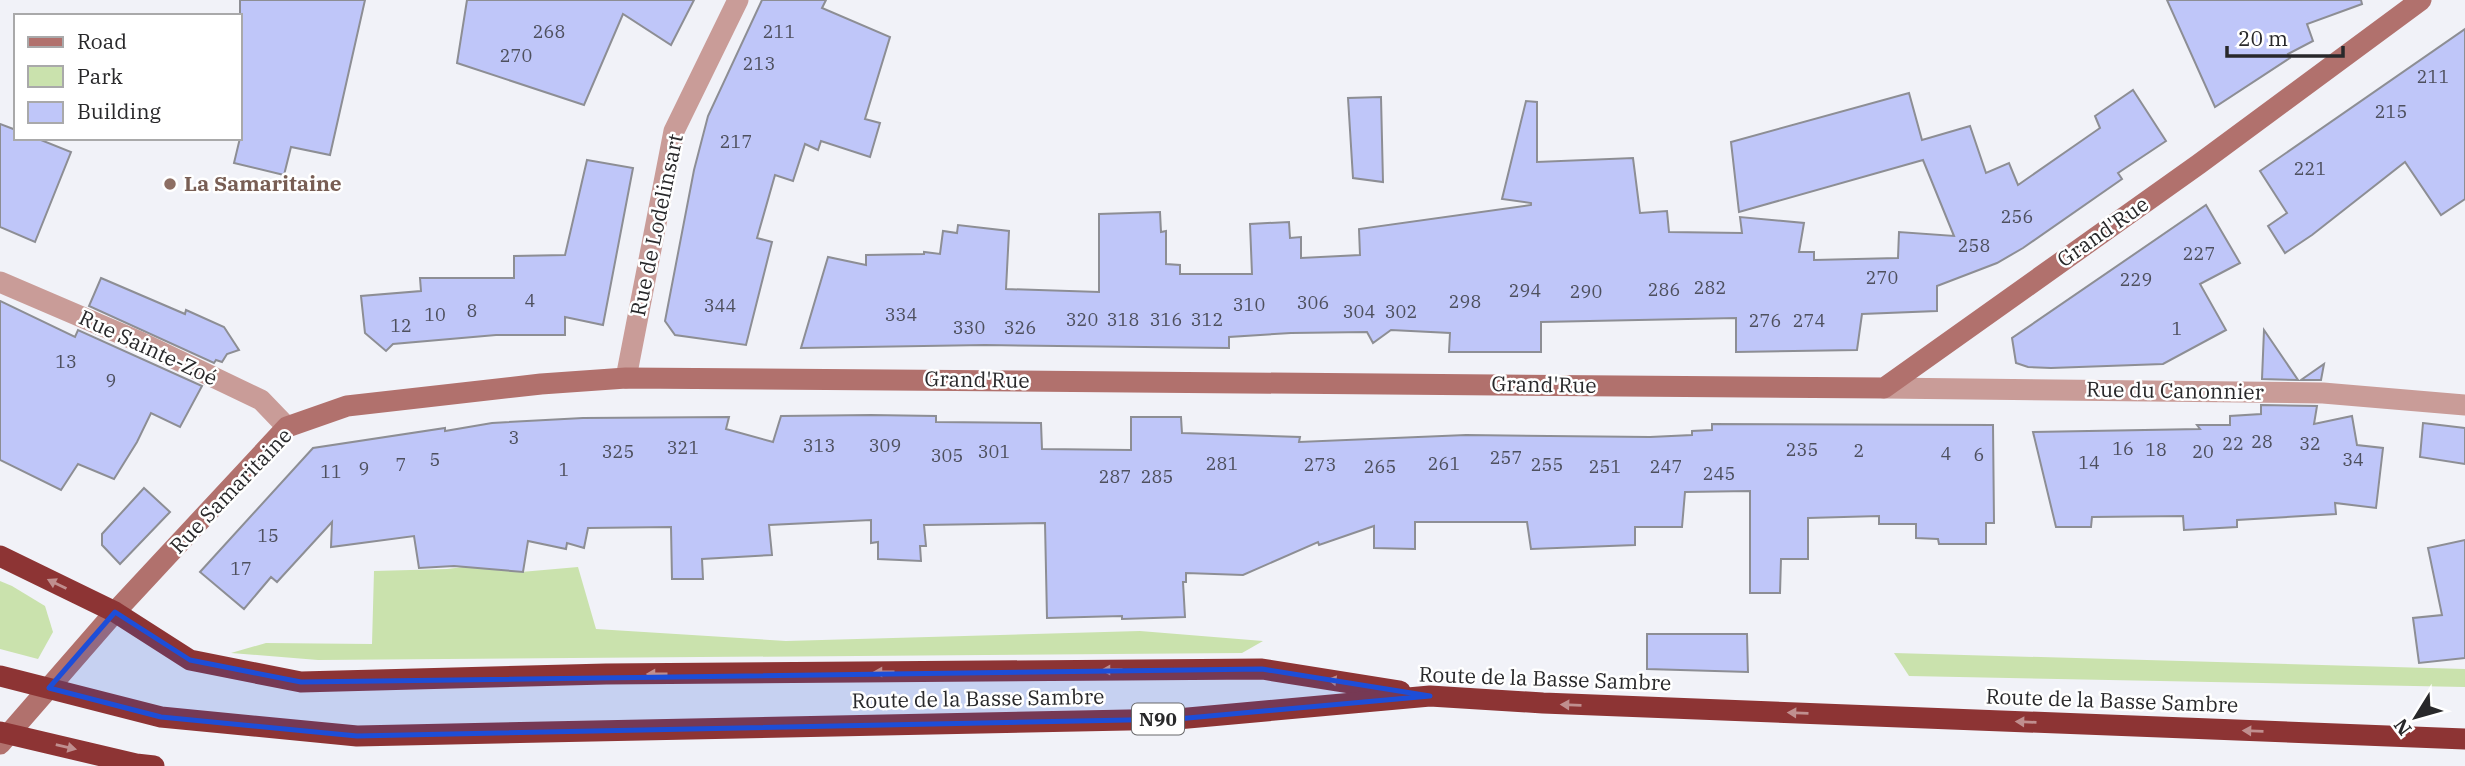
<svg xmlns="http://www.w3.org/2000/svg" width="2465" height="766" font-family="'IBM Plex Serif',serif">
  <rect width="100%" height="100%" fill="#f1f2f8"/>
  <g fill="#cae2ad">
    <polygon points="463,567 521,572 578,567 596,629 786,641 1140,631 1263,641 1242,653 318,660 231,653 266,643 372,644 374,571 447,569"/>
    <polygon points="0,581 12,586 45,606 53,632 38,659 0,649"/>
    <polygon points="1894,653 2465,669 2465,687 1909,676"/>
  </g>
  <g fill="#bfc6f9" stroke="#8d8e94" stroke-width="2">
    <polygon points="240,0 365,0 330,155 291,147 284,175 234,163 240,138"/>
    <polygon points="467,0 694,0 671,45 623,14 584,105 457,63"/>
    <polygon points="762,0 826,0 822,8 890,37 865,119 880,123 870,157 821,141 818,150 805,144 793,181 775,175 757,238 772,242 746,345 675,335 665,321 694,170 708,116"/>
    <polygon points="2167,0 2361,0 2362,4 2307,24 2313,41 2288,54 2290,58 2215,107"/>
    <polygon points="2465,29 2465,199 2441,215 2405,162 2312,235 2285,253 2268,226 2287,213 2260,171"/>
    <polygon points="2133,90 2166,141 2118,173 2122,179 2023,248 1997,263 1937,286 1937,311 1862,314 1857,350 1736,352 1736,318 1541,322 1541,352 1449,352 1450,333 1391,330 1373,343 1367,332 1291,333 1229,337 1229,348 985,345 801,348 828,257 866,265 866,255 924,254 924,252 940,254 943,231 957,233 958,225 1009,231 1006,289 1099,292 1099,214 1160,212 1161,232 1166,231 1166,264 1180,265 1180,274 1252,274 1250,224 1289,222 1290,238 1301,237 1301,258 1360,255 1359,229 1531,205 1531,203 1502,199 1526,101 1537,102 1537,162 1633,158 1640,213 1667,211 1669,232 1742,233 1740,217 1804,223 1799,252 1814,252 1814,260 1898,258 1899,232 1954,236 1923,160 1739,212 1731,142 1909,93 1922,140 1970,126 1986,173 2009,163 2018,185 2100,128 2095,116"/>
    <polygon points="1381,97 1383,182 1353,178 1348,98"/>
    <polygon points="0,124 16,130 16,138 36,138 71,152 35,242 0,227"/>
    <polygon points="587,160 633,168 603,325 565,317 565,335 496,335 393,344 386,351 365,333 361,296 421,291 420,278 514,278 514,256 565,255"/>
    <polygon points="2206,205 2240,263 2200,284 2226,330 2163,364 2051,368 2028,367 2016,363 2012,338"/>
    <polygon points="101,278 185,314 186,310 224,327 239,350 227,354 222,362 216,360 214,363 89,306"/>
    <polygon points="0,301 75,337 78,330 202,386 180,427 151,413 137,442 114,479 78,464 61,490 0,460"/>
    <polygon points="2264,330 2298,380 2262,379"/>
    <polygon points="2324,364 2321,380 2301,380"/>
    <polygon points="2261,405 2317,406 2314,424 2352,416 2357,445 2383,448 2376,508 2335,503 2336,514 2237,520 2237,527 2184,530 2183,516 2092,517 2091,527 2056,527 2033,432 2200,429 2197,425 2230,425 2230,416 2261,414"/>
    <polygon points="871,415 936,416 936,422 1041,423 1042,449 1131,450 1131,417 1181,417 1182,433 1300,437 1299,442 1466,435 1650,437 1692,435 1692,431 1712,430 1712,424 1993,425 1994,523 1986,523 1986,544 1939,544 1938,539 1916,538 1916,524 1879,524 1879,516 1808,518 1808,559 1781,559 1780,593 1750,593 1750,491 1685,492 1682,527 1635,527 1635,545 1531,549 1527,522 1415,522 1415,549 1374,548 1374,526 1319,545 1318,542 1243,575 1186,573 1186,582 1183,582 1185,617 1122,619 1122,616 1047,618 1045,523 924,525 926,546 920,546 921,561 878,559 878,542 871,543 871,520 769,525 772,555 702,559 703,579 672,579 671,527 588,528 584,548 567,543 566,549 528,541 523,572 454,566 419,568 414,536 331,547 332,522 277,582 271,577 244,609 200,572 313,448 445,428 445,431 492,423 583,418 729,417 726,429 773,442 781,416"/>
    <polygon points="2423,423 2465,428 2465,464 2420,457"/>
    <polygon points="144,488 170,512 120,564 102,545 102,534"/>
    <polygon points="2465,540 2465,658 2419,663 2413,618 2442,615 2428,548"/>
    <polygon points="1647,634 1747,634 1748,672 1647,669"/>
  </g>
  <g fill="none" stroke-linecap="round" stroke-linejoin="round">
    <g stroke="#c99c98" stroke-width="21">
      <polyline points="0,282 140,342 261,400 287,427"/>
      <polyline points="626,378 674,131 738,0"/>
      <polyline points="1884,388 2323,393 2465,405"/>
    </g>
    <polyline stroke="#b1716d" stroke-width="21" points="0,744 115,612 287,427 347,406 541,384 626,378 1884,388 2199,164 2421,0"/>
    <g stroke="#8d3434" stroke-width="21">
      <polyline points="0,556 115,612 190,660 301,682 606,674 1262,669 1400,691"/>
      <polyline points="0,676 161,717 357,736 1177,719 1430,696 1543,703 2465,739"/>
      <polyline points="0,732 136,764 154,766"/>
    </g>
  </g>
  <defs><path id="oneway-solid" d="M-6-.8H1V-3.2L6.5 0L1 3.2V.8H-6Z" transform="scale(1.75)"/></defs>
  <g fill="#c08f8f">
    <use href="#oneway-solid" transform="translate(57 584) rotate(-154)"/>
    <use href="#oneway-solid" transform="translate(1112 670) rotate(180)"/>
    <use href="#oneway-solid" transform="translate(884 672) rotate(180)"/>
    <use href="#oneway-solid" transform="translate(657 674) rotate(180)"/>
    <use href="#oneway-solid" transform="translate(1338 681) rotate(-171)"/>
    <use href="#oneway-solid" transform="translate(1571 705) rotate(-178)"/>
    <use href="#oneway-solid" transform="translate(1798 713) rotate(-178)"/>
    <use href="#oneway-solid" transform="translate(2026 722) rotate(-178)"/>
    <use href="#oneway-solid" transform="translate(2253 731) rotate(-178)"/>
    <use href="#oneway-solid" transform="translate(66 747) rotate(13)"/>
  </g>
  <path fill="#1d4ed8" fill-opacity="0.2" stroke="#1d4ed8" stroke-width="5" stroke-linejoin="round" d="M 115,612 L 190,660 L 301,682 L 1262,669 L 1430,696 L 1177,719 L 357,736 L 161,717 L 49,688 Z"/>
  <circle fill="#8d6e63" stroke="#fff" stroke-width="2.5" cx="170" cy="184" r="7"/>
  <g text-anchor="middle" stroke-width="5" stroke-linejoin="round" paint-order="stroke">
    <g font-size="18" fill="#4e505e">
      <text x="549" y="38">268</text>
      <text x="779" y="38">211</text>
      <text x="516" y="62">270</text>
      <text x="759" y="70">213</text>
      <text x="2433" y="83">211</text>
      <text x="2391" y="118">215</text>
      <text x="736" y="148">217</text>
      <text x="2310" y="175">221</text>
      <text x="2017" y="223">256</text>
      <text x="1974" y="252">258</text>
      <text x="2199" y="260">227</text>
      <text x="1882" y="284">270</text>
      <text x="2136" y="286">229</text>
      <text x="1710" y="294">282</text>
      <text x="1664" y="296">286</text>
      <text x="1525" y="297">294</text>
      <text x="1586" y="298">290</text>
      <text x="530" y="307">4</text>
      <text x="1465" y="308">298</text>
      <text x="1313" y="309">306</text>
      <text x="1249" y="311">310</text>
      <text x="720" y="312">344</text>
      <text x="472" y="317">8</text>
      <text x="1359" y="318">304</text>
      <text x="1401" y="318">302</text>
      <text x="435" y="321">10</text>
      <text x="901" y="321">334</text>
      <text x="1082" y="326">320</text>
      <text x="1123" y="326">318</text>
      <text x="1166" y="326">316</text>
      <text x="1207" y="326">312</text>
      <text x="1765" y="327">276</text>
      <text x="1809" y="327">274</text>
      <text x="401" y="332">12</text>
      <text x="969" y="334">330</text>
      <text x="1020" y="334">326</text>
      <text x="2177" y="335">1</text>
      <text x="66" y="368">13</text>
      <text x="111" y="387">9</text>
      <text x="514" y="444">3</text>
      <text x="2262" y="448">28</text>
      <text x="2233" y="450">22</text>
      <text x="2310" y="450">32</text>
      <text x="819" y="452">313</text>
      <text x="885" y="452">309</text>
      <text x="683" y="454">321</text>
      <text x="2123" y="455">16</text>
      <text x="1802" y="456">235</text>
      <text x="2156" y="456">18</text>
      <text x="1859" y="457">2</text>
      <text x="618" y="458">325</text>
      <text x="994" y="458">301</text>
      <text x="2203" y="458">20</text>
      <text x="1946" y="460">4</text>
      <text x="1979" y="461">6</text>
      <text x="947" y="462">305</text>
      <text x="1506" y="464">257</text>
      <text x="435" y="466">5</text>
      <text x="2353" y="466">34</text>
      <text x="2089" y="469">14</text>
      <text x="1222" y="470">281</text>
      <text x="1444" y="470">261</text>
      <text x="401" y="471">7</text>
      <text x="1320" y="471">273</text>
      <text x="1547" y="471">255</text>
      <text x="1380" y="473">265</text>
      <text x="1605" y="473">251</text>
      <text x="1666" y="473">247</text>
      <text x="364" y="475">9</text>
      <text x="564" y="476">1</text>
      <text x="331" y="478">11</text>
      <text x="1719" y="480">245</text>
      <text x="1115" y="483">287</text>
      <text x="1157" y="483">285</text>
      <text x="268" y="542">15</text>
      <text x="241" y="575">17</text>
    </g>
    <rect fill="#fff" stroke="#68686a" stroke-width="2" x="1132" y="703.5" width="52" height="31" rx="5"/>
    <g font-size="19" font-weight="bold" fill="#28282a">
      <text x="1158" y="726">N90</text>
    </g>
    <g font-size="21" font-weight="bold" fill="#785e54" stroke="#fff" text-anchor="start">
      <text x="184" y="191">La Samaritaine</text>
    </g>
    <g font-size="21" fill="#28282a" stroke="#fff">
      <text transform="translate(657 225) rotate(-78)" y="7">Rue de Lodelinsart</text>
      <text transform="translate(2103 232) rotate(-35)" y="7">Grand'Rue</text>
      <text transform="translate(148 348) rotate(25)" y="7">Rue Sainte-Zoé</text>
      <text transform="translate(977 380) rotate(1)" y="7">Grand'Rue</text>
      <text transform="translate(1544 385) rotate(1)" y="7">Grand'Rue</text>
      <text transform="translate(2175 391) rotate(1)" y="7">Rue du Canonnier</text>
      <text transform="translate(231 491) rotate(-46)" y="7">Rue Samaritaine</text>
      <text transform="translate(1545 679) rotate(2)" y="7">Route de la Basse Sambre</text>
      <text transform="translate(978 699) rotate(-1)" y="7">Route de la Basse Sambre</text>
      <text transform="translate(2112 701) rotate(2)" y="7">Route de la Basse Sambre</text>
    </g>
  </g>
  <rect x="14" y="14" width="228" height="126" fill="#ffffff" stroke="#a9a9aa" stroke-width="2"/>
  <rect x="28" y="37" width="35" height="10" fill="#b1716d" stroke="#a9a9aa" stroke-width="2"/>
  <text x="77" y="49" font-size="21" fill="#28282a">Road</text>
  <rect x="28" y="66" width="35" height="21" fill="#cae2ad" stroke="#a9a9aa" stroke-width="2"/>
  <text x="77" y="84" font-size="21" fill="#28282a">Park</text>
  <rect x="28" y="102" width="35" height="21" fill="#bfc6f9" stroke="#a9a9aa" stroke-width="2"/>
  <text x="77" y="119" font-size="21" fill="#28282a">Building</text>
  <g transform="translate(2416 717) rotate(233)" stroke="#ffffff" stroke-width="5" paint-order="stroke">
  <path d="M0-5L12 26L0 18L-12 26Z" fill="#28282a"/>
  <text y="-10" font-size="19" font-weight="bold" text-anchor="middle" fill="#28282a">N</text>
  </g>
  <path d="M2227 46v10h116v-10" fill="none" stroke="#28282a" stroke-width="3.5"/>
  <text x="2238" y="46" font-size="21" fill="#28282a" stroke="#ffffff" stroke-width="5" paint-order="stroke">20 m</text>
</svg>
